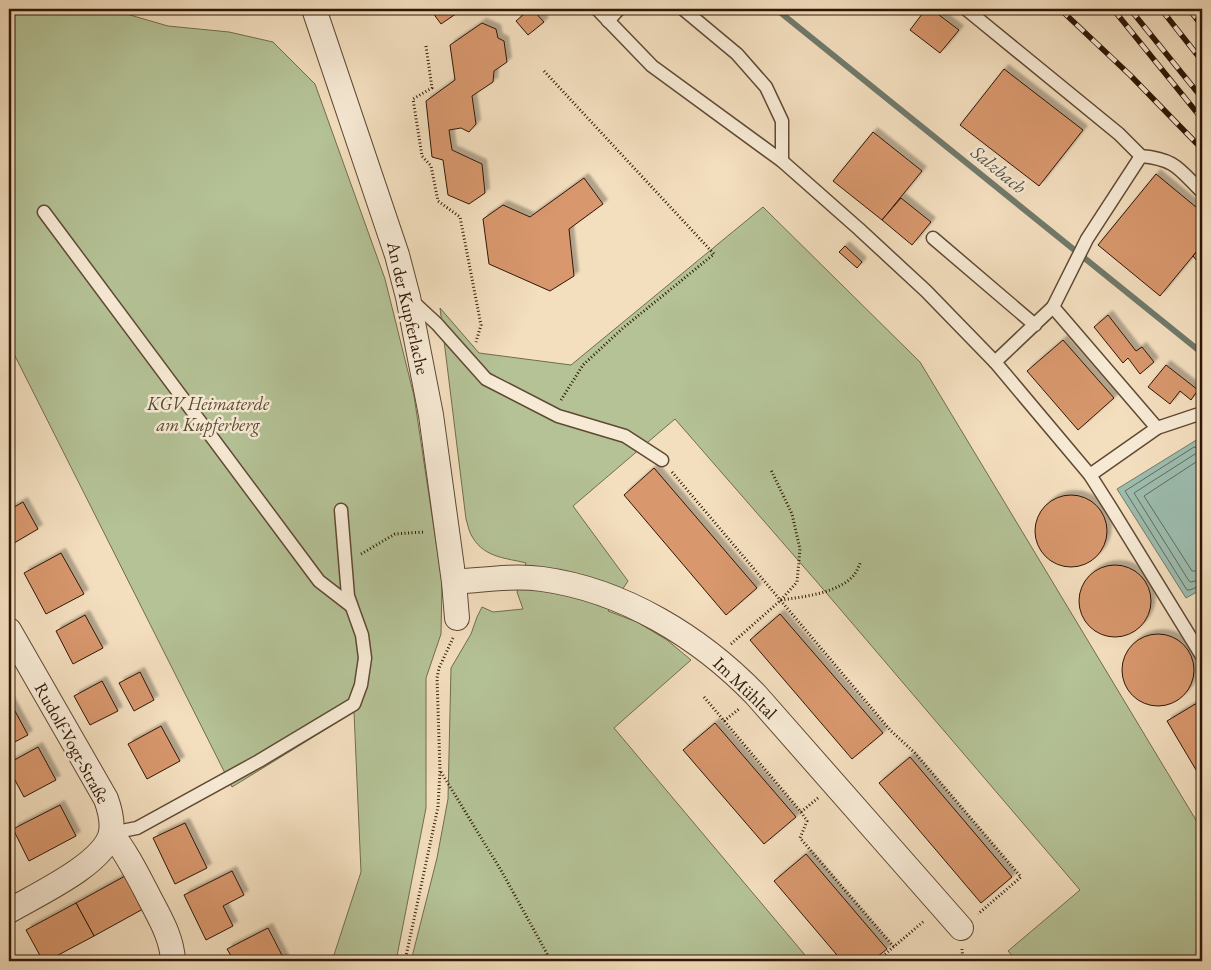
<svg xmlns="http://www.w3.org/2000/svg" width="1211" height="970" font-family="'EB Garamond',serif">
  <defs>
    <filter id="shadow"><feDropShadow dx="4.5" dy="-4.5" stdDeviation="1" flood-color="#0004"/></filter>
  </defs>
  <rect width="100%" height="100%" fill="#f3debe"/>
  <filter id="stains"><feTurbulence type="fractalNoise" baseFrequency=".004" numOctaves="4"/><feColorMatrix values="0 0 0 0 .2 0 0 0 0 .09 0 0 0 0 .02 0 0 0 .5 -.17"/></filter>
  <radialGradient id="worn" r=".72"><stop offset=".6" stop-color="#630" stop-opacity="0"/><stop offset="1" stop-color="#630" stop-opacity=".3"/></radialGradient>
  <g fill="#b4c296" stroke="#726c4e">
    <polygon points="9,9 116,9 130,15 168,26 229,32 273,42 315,84 385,279 414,396 442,582 441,634 426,678 426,808 396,961 332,961 361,872 354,712 232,787 9,344"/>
    <path d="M 763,207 L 920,362 L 1202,830 L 1202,961 L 1017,961 L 1008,951 L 1080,890 L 817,582 L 675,419 L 573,506 L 628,581 L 608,611 L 637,622 L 667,640 L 691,660 L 614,728 L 810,961 L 411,961 L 437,858 L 448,799 L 451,668 L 471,634 L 477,617 L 482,607 L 493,612 L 523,609 L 517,592 L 526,563 C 507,558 485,558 473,538 C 469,533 468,525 466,519 L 440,308 L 479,353 L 571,365 Z"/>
  </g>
  <polygon fill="#9cbcae" stroke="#707a6b" points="1198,439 1202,447 1202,589 1186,598 1117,489"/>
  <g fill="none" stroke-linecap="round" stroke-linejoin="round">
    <g stroke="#666a5a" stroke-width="1">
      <polyline points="1202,449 1194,447 1125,491 1187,590 1190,590 1202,585"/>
      <polyline points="1202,455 1195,454 1134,493 1189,581 1191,582 1202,579"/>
      <polyline points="1202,462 1196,462 1144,496 1192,571 1202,571"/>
    </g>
    <polyline stroke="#707a6b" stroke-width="6" points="776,9 1202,353"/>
  </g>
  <g fill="#d8976d" stroke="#2f1706" filter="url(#shadow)">
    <polygon points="430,9 463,9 441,24"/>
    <polygon points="530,9 532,9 544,22 528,35 516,21"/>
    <polygon points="926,9 931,9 959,30 940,53 910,30"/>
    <polygon points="482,23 496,29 498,38 504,41 507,62 494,71 493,82 472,96 476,124 469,132 461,128 449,130 452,150 482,164 485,193 469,204 448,195 443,160 432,157 426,101 455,80 450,45"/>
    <polygon points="1004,69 1083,130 1039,186 960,125"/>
    <polygon points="873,132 922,171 882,220 833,181"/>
    <polygon points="1156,174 1202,212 1202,245 1160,296 1098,245"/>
    <polygon points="584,178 603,204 569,229 574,276 550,291 489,264 483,219 503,205 530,217"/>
    <polygon points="901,198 931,222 912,245 882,220"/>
    <polygon points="1202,245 1202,267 1193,256"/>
    <polygon points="845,246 862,262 857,268 839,252"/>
    <polygon points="1108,315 1136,351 1142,347 1154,362 1140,374 1128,358 1123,363 1094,327"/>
    <polygon points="1063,340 1114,398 1078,430 1027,371"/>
    <polygon points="1166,365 1198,390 1191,400 1180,391 1170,404 1148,387"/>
    <polygon points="654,468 757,588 726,615 624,495"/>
    <circle cx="1071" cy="531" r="36"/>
    <polygon points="23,502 38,529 9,546 9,510"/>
    <polygon points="61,553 84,594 46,614 24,573"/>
    <circle cx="1115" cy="601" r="36"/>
    <polygon points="780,614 883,733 852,759 750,640"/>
    <polygon points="85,615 103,648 73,664 56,631"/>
    <circle cx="1158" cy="670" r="36"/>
    <polygon points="140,672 154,700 134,711 119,683"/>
    <polygon points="102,681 118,711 90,725 74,696"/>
    <polygon points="9,700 28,735 9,745"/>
    <polygon points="1202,700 1202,780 1167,721"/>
    <polygon points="715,723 796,817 764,844 683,750"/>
    <polygon points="161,726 180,761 147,779 128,744"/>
    <polygon points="38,747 56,780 24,797 9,769 9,763"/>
    <polygon points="910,757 1012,877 981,903 879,783"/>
    <polygon points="60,805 76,836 29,861 13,829"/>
    <polygon points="185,823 207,868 175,884 153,838"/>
    <polygon points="806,854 887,949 872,961 842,961 774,881"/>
    <polygon points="232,871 244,895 223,906 233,926 206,940 184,895"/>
    <polygon points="125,876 143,909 94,936 76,903"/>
    <polygon points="76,903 94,936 47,961 43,961 26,930"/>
    <polygon points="268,928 285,961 234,961 227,949"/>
  </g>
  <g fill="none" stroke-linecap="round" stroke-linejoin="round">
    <defs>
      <g id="lane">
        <polyline points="597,9 652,66 782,161 859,229 926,291 995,362 1090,475 1111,508 1202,656"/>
        <polyline points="683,9 737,54 766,87 782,121 782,161"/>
        <path d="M 966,9 L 1119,134 L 1141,156 C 1175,159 1179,169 1202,192"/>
        <polyline points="608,21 619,9"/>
        <polyline points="1141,156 1087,239 1053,307 1157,428"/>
        <polyline points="44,212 319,581 350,605"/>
        <polyline points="933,238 1035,325"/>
        <polyline points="410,299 437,324 486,379 558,416 625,436 662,460"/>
        <polyline points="995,362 1053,307"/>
        <polyline points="1090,475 1157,428 1202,413"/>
        <polyline points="111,833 137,828 259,761 354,704 361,685 365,658 362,635 348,596 341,510"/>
      </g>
      <g id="street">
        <polyline points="314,9 397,255 408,297 431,415 454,582 457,618"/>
        <path d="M 454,582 C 482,580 514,575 542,579 C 623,590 700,637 756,695 L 961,928"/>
        <path d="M 9,630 L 106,799 C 110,810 113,821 111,833 C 104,864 36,895 9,911"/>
        <path d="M 111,833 C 126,852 136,872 147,893 C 158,915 172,936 173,961"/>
      </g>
    </defs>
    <use href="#lane" stroke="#604934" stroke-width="15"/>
    <use href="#street" stroke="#604934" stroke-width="26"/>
    <g stroke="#2f1706" stroke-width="3" stroke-dasharray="1 2.5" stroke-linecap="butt">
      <polyline points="426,46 432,88 413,99 422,156 431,166 438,201 460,217 481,325 476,342"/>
      <polyline points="544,71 714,254 623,328 583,365 561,400"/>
      <polyline points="672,472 891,731 915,753 1021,877 978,914"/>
      <polyline points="361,554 395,534 424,532"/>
      <path d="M 781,600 C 803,597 839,593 854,575 C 857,571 859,566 861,561"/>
      <polyline points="731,644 781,600 797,582 800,549 792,514 771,470"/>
      <polyline points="704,697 801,812 807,821 800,838 894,947"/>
      <polyline points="724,721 739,709"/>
      <polyline points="441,772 502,872 551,961"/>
      <polyline points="801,812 818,798"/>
      <polyline points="962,949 963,961"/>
      <polyline points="405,961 438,807 440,771 437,678 439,668 453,638"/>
      <polyline points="877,961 924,921"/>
    </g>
    <use href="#lane" stroke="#f7ead5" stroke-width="12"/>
    <use href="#street" stroke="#f7ead5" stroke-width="24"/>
    <defs>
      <g id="rail">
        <polyline points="1060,9 1130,75 1202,149"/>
        <polyline points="1113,9 1202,119"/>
        <polyline points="1130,9 1202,98"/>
        <polyline points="1161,9 1202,61"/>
        <polyline points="1189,9 1202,26"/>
      </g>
    </defs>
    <use href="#rail" stroke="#2f1706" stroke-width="5.5"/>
    <use href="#rail" stroke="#f7ead5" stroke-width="4" stroke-dasharray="11" stroke-linecap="butt"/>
  </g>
  <g text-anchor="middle" stroke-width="5" stroke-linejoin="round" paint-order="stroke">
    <g font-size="18" fill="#2f1706" stroke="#f7ead5">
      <text transform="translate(408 308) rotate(77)" y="6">An der Kupferlache</text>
      <text transform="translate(745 688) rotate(44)" y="6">Im Mühltal</text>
      <text transform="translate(72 743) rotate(61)" y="6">Rudolf-Vogt-Straße</text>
    </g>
    <g font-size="18" font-style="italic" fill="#574a31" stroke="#f7ead5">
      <text x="208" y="410">KGV Heimaterde<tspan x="208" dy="21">am Kupferberg</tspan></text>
    </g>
    <g font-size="19" font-style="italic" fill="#555141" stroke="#f7ead5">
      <text transform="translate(999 169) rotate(39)" y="7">Salzbach</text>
    </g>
  </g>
  <rect width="1211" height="970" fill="none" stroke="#f3debe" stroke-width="30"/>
  <rect x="10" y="10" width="1191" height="950" fill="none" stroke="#2f1706" stroke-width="2.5"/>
  <rect x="15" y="15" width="1181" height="940" fill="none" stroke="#2f1706"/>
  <rect width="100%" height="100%" filter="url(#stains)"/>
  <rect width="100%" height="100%" fill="url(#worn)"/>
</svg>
